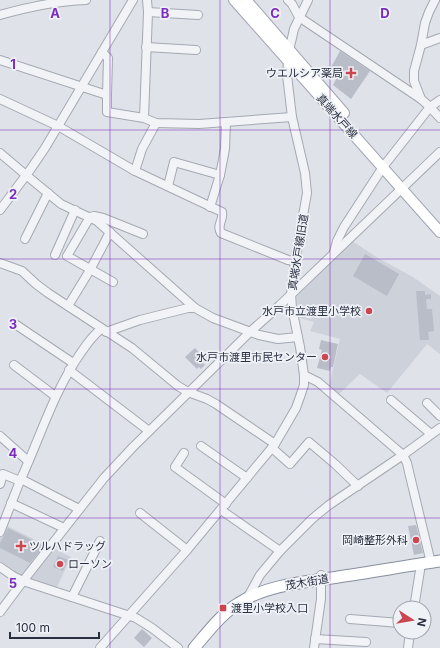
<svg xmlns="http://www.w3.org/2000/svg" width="440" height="648" font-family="Inter,'Noto Sans JP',sans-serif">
  <rect width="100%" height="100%" fill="#dfe2e8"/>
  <g fill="#cdd1da">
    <polygon points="352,241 378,258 413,277 440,296 440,354 427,344 387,393 360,374 339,394 329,386 340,339 310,331 314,322 300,318 296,296 299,290"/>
    <polygon points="5,525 46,545 23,577 11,571 0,564 0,538"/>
    <polygon points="53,548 71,557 57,587 31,579"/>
  </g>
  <g fill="#b9bdc8">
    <polygon points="340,51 370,71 351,99 333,85 338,76 329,71"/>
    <polygon points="365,254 399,274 387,296 353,276"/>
    <polygon points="416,291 425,291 425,295 431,294 431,299 426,299 427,309 432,309 434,331 428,332 429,340 420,340"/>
    <polygon points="321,340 338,344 333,367 331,367 330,371 317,368 322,350 319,349"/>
    <polygon points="195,348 206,360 203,363 205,365 201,369 199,367 197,369 185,357"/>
    <polygon points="416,525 423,553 414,555 408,526"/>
    <polygon points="8,528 42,545 39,552 30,563 0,548 0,543"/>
    <polygon points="58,556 68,560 63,571 53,567"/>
    <polygon points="142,629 152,638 144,647 134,638"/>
  </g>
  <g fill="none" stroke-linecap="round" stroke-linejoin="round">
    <defs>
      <g id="minor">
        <polyline points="147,0 148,12 144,118 156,123 199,124 292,117"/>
        <polyline points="288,0 292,4 299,17 421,99"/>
        <polyline points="435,0 429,12 425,23 421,45 414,71 414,81 421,99 430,107 440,118"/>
        <polyline points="148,12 198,15"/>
        <path d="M 0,15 C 28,7 57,1 86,0"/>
        <polyline points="421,45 440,38"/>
        <polyline points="146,47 196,50"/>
        <polyline points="102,52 108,58 107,95"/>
        <polyline points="0,60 107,95 107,112 144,118"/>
        <path d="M 0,99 L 58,126 L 135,171 L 222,212 C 224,220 216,225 221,233 L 288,260 L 295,261"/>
        <polyline points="0,153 26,175 61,204 97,221 195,308 213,318 259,335 278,339 298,337"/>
        <polyline points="135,171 142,149 156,123"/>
        <polyline points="168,186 174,162 220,175"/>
        <polyline points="210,207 220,175 225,149 226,122"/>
        <polyline points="0,210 30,170 45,148 133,0"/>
        <polyline points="25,239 48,193"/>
        <polyline points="334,252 337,241 344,227 383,167 430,107 440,100"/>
        <polyline points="55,255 75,210"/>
        <polyline points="0,263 22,271 36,284 48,293 132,348 178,386 188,392 207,399 216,404 275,444"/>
        <polyline points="113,282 67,256 90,217 94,216 103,218 143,234"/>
        <polyline points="68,306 90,270 110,232"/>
        <polyline points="15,324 73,363"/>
        <polyline points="106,332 140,320 188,308 195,308"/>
        <polyline points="14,365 55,396"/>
        <polyline points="69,370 149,431"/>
        <polyline points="304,375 318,382 403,455 407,463 410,476 431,563"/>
        <polyline points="391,400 431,434"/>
        <polyline points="427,403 440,416"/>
        <polyline points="0,436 28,461"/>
        <polyline points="201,446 247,478"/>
        <polyline points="272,448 290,464 309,442 335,464 358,486"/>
        <polyline points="184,453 175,467 226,504"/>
        <polyline points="21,479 79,509"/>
        <path d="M 0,484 L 3,474 L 20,481 C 40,438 53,393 80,354 C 86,345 92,336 101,329"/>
        <polyline points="11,503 64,528"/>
        <polyline points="221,510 280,551"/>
        <polyline points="140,513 187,550"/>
        <polyline points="0,532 20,481"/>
        <polyline points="0,567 13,576 23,581 136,618 152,628 178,648"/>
        <polyline points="72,597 100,541"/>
        <polyline points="248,597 260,575 280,551 312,519 329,505 403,455 440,428"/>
        <polyline points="414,608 421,564"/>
        <polyline points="0,612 23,581 104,478 133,447 250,332 280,305 440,152"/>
        <polyline points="350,619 400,623"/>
        <polyline points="315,639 366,642"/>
        <polyline points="100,648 187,550 275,444 296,408 301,394 304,385 304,375 300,347 292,308 291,294 295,261 307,193 305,173 292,117 287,75 289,50 292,38 294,29 308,0"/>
        <polyline points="314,648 321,599 321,575"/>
        <polyline points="408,648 410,632"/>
      </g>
      <g id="major">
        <polyline points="234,0 440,232"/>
        <polyline points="246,0 344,113"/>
      </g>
      <path id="highway" d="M 194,648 C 208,632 221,614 239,603 C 266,585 306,582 338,577 C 372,572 406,566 440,561"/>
    </defs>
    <use href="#minor" stroke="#a4a9b2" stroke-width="10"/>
    <use href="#major" stroke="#9fa5b3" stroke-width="12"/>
    <use href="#highway" stroke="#878e9e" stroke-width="13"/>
    <use href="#minor" stroke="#f2f3f6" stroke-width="8"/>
    <use href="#major" stroke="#fff" stroke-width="10"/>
    <use href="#highway" stroke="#fff" stroke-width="11"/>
  </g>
  <path fill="none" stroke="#7b2cbf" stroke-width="1" stroke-opacity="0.55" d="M 110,0 L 110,648M 220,0 L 220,648M 330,0 L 330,648M 0,130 L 440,130M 0,259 L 440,259M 0,389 L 440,389M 0,518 L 440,518"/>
  <g fill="#cb464f" stroke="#eef1f6" stroke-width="1.5">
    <path d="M349 67h4v4h4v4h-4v4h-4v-4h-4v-4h4z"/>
    <circle cx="369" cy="311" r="4"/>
    <circle cx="325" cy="357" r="4"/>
    <circle cx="416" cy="540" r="4"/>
    <path d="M19 540h4v4h4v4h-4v4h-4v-4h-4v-4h4z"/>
    <circle cx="60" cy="564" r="4"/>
    <rect x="219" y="604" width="8" height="8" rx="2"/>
  </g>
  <g text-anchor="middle" stroke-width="3.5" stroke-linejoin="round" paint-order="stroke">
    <g font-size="11" fill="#282f3f" stroke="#eef1f6" text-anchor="end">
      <text x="343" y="77">ウエルシア薬局</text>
      <text x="361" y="315">水戸市立渡里小学校</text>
      <text x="317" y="361">水戸市渡里市民センター</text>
      <text x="408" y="544">岡崎整形外科</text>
      <text x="29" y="550" text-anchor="start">ツルハドラッグ</text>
      <text x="68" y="568" text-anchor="start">ローソン</text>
      <text x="231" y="612" text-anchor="start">渡里小学校入口</text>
    </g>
    <g font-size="11" fill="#282f3f" stroke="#eef1f6">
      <text transform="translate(337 116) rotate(48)" y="4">真端水戸線</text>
      <text transform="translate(298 252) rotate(-81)" y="4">真端水戸線旧道</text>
      <text transform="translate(307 582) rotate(-10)" y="4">茂木街道</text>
    </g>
  </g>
  <g font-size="13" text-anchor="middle" font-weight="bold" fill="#7b2cbf" stroke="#eef1f6" stroke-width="3.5" stroke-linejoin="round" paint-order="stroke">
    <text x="55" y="18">A</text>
    <text x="165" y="18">B</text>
    <text x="275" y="18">C</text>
    <text x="385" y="18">D</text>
    <text x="13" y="69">1</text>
    <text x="13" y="199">2</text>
    <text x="13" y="329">3</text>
    <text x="13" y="458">4</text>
    <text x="13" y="588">5</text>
  </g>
  <g transform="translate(412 620) rotate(102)"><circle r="19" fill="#eef1f6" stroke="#9fa3ad"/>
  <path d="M0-3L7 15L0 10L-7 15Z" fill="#cb464f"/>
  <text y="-6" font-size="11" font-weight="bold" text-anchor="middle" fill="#282f3f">N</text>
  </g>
  <path d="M10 632v6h89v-6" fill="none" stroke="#282f3f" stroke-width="2"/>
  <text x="16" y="632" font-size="12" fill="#282f3f" stroke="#eef1f6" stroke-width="3" paint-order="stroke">100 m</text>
</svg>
